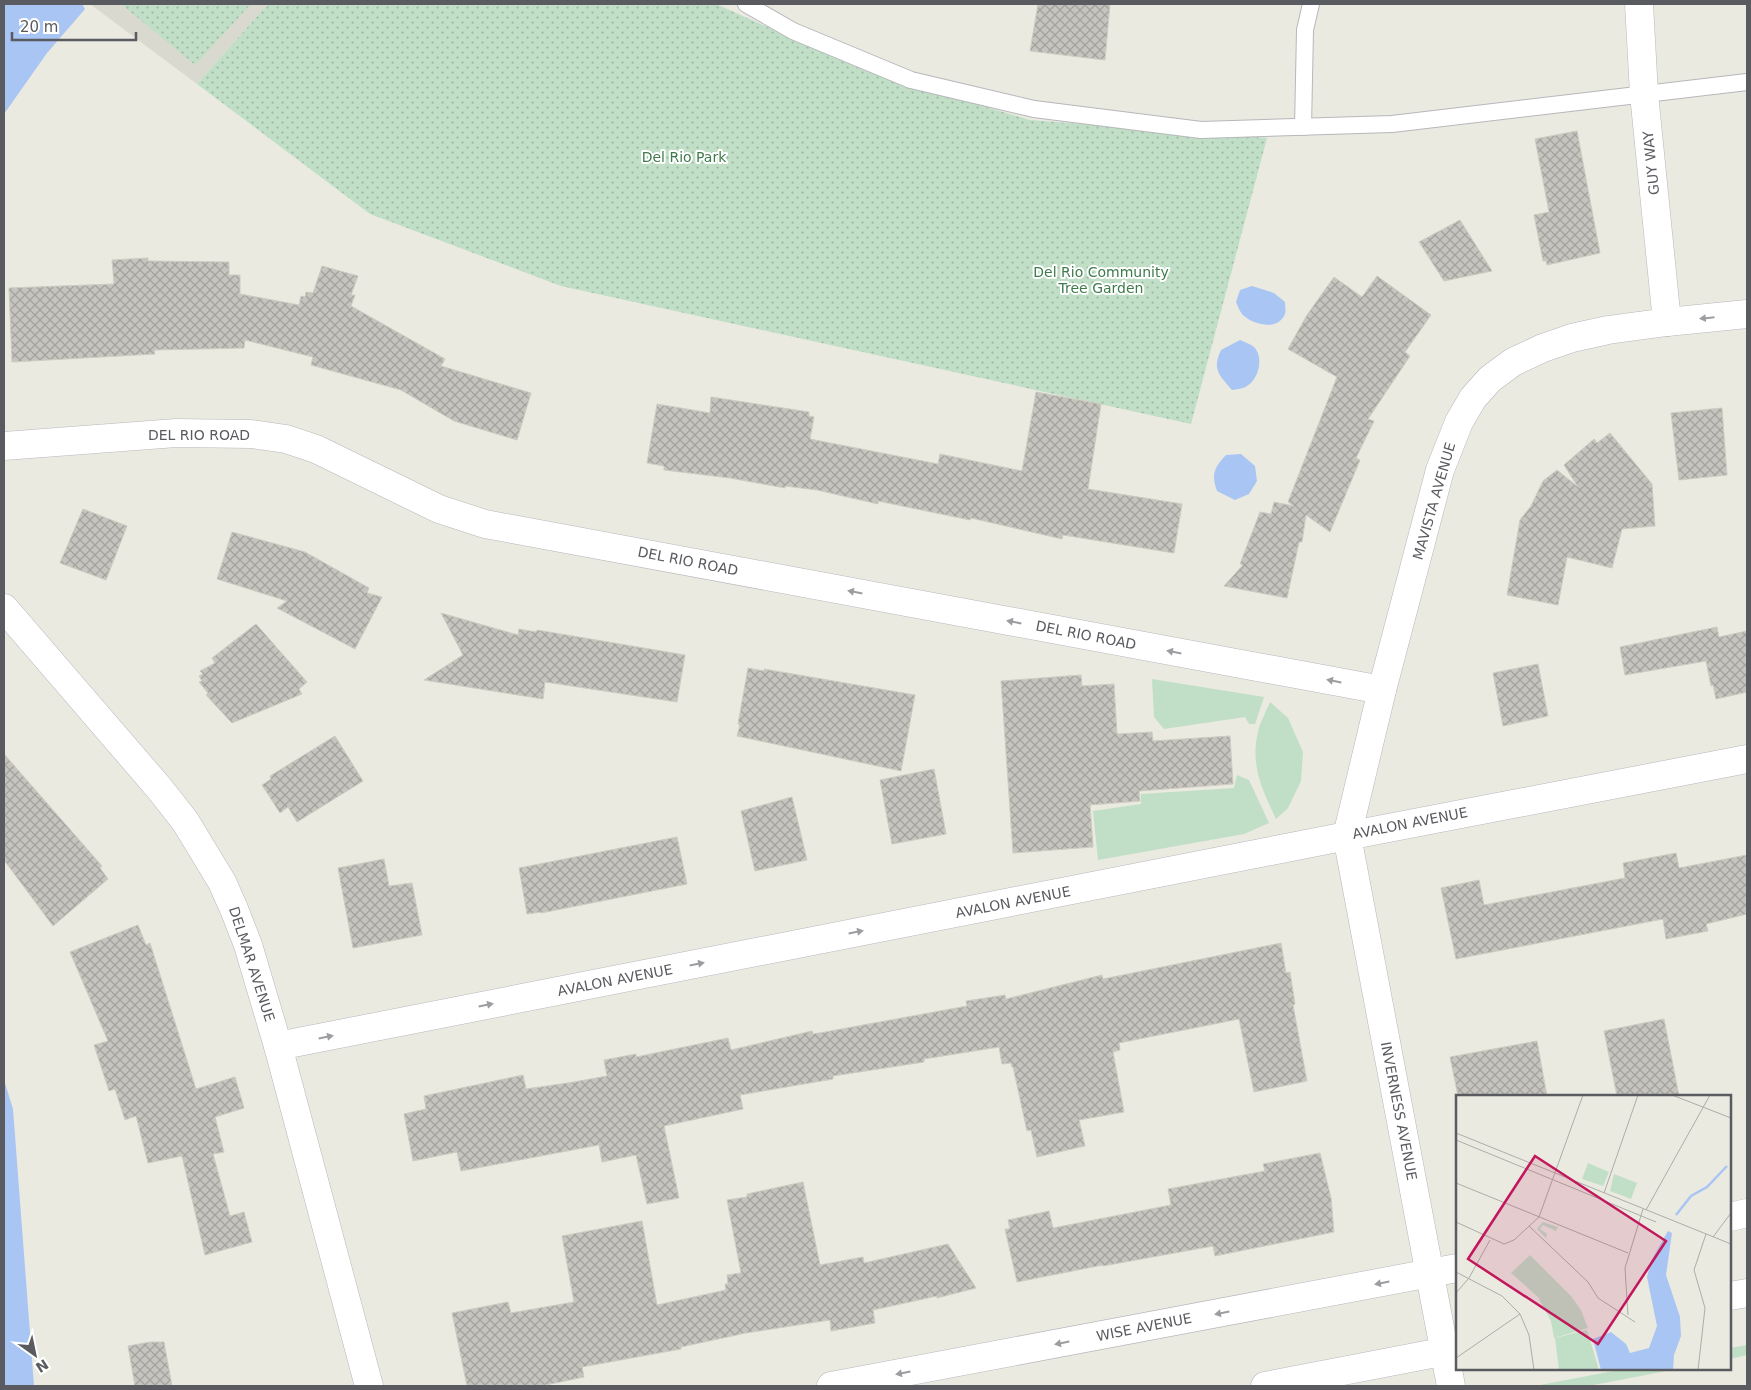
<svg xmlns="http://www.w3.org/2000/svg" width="1751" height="1390" font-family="'DejaVu Sans',sans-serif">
  <defs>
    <pattern id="park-dots" width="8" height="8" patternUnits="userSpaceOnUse" patternTransform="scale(1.25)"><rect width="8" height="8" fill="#c0dfc6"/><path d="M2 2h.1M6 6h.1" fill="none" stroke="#9fb8a4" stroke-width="1.8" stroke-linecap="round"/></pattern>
    <pattern id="building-cross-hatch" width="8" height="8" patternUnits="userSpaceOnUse" patternTransform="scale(1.25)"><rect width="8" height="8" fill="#c6c4be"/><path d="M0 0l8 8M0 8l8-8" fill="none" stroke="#a4a29e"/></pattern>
  </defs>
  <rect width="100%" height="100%" fill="#eaeae1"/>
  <polygon fill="#dad9d0" points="90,4 268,4 197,84"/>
  <g fill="#c0dfc6">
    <polygon points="1152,679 1264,697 1255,724 1249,724 1245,717 1164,729 1154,717"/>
    <path d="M 1270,702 L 1288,718 L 1303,752 L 1301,781 L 1288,808 L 1276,819 C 1262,789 1250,765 1258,732 C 1260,722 1266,712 1270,702 Z"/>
    <polygon points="1237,775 1249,780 1269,823 1244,834 1098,860 1093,811 1141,804 1141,794 1234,788"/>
    <polygon points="1747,1345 1747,1355 1730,1359 1730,1348"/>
    <polygon points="1624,1369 1677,1369 1588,1386 1535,1386"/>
  </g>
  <g fill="url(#park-dots)">
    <polygon points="121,4 251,4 195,65"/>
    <polygon points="268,4 716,4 866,71 1030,120 1267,138 1191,424 561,286 370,214 197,84"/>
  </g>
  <g fill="#a9c5f3">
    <polygon points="4,4 82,4 85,9 47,53 4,114"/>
    <path d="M 1252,286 L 1274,293 L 1285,302 C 1285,305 1286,311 1285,314 C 1278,331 1255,325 1244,316 C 1240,313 1238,306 1236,302 L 1240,290 Z"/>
    <path d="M 1240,340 C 1244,342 1251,344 1254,347 C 1264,357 1259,379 1247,386 C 1243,389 1237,389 1232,390 C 1219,375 1212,369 1221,350 Z"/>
    <path d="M 1241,454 L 1255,466 L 1257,481 L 1249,494 L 1235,500 L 1217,491 C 1211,474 1214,468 1226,455 Z"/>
    <polygon points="4,1080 13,1109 34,1386 4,1386"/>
  </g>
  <g fill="url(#building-cross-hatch)" stroke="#ceccc0">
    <polygon points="1038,4 1110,4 1105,60 1030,51"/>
    <polygon points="1577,131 1600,253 1547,265 1546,261 1543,261 1534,215 1549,212 1535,139"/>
    <polygon points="1460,220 1492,271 1444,281 1419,242"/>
    <polygon points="148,258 148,261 229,262 229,275 240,275 240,294 299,305 301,296 305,297 306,292 313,293 322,266 358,276 351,295 355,295 351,306 445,359 441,366 531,393 517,440 454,421 401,390 311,365 313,357 245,340 244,348 154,350 155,354 12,362 9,288 114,284 112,260"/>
    <polygon points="1377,276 1431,315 1405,352 1410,356 1368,419 1374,421 1356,458 1360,460 1330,532 1306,515 1302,542 1299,542 1287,598 1224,586 1243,565 1240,564 1260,512 1271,514 1274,502 1294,506 1288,502 1337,377 1288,349 1307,315 1334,277 1362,297"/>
    <polygon points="1036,392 1101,404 1088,489 1182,504 1174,553 1063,535 1062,539 971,518 970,520 878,501 878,504 817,490 785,486 785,488 730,478 664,470 664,466 647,463 657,404 710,413 711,397 809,412 809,416 814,417 810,439 938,464 940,454 1022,471"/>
    <polygon points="1722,408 1727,475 1679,480 1671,413"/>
    <polygon points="1610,433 1652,484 1655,526 1622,529 1612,568 1567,557 1558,605 1507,595 1520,520 1531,506 1543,481 1557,470 1578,487 1564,465 1594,439 1597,443"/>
    <polygon points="83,509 127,526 106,580 60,563"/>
    <polygon points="232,532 305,552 369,588 367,593 382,597 355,649 277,608 287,601 217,579"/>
    <polygon points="441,613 518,635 519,629 536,632 537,630 685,655 677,702 545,682 543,699 424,680 463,655"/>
    <polygon points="256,624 307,682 299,689 302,694 232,723 206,695 208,693 199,682 202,681 199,676 203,674 200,671 215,663 212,658"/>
    <polygon points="1717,627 1719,637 1747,631 1747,692 1716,699 1713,685 1711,686 1706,661 1625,675 1620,647"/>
    <polygon points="1538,664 1548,716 1503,726 1493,673"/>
    <polygon points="748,668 764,671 764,669 915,695 901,771 737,736 740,725 738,724"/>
    <polygon points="1081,675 1082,686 1114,684 1117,734 1152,732 1153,741 1230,736 1233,784 1139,791 1140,801 1090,805 1093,847 1013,853 1001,681"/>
    <polygon points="335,736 363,781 297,822 288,807 280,813 262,785 271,779 270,776"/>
    <polygon points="4,754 102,866 100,868 108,879 53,926 4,860"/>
    <polygon points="934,769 946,834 892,844 880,780"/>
    <polygon points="792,797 807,860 755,871 741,811"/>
    <polygon points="677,837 687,884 541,913 541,912 527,914 519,868"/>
    <polygon points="1676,853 1679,868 1747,855 1747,914 1706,924 1708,931 1666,939 1663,919 1456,959 1441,888 1479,880 1484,905 1625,878 1623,863"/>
    <polygon points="384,859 389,886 412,883 422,935 353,948 338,868"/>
    <polygon points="138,925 146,945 150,943 196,1089 235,1077 244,1108 215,1117 224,1152 213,1154 230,1216 244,1212 252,1242 205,1255 182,1156 148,1163 136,1116 125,1120 115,1089 109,1091 94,1045 108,1041 70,952"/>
    <polygon points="1281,943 1286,973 1290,972 1295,1004 1293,1005 1307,1081 1254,1092 1239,1019 1119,1043 1120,1050 1113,1052 1124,1112 1079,1120 1085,1146 1037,1157 1031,1130 1027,1131 1013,1067 1012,1067 1011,1063 1002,1064 999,1047 924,1059 924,1062 833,1076 833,1079 740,1095 743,1109 664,1126 679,1198 647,1204 636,1155 602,1162 599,1145 461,1171 457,1152 413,1161 404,1114 426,1109 424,1096 523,1075 526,1089 574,1082 607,1076 604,1060 636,1054 636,1057 728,1038 731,1050 812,1031 813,1034 825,1032 967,1006 966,1001 1005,995 1006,999 1102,975 1103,979"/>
    <polygon points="1664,1019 1679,1096 1617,1096 1604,1031"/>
    <polygon points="1537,1041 1547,1096 1458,1096 1450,1057"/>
    <polygon points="1320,1153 1331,1198 1334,1232 1215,1256 1213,1246 1103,1266 1103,1265 1017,1282 1005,1229 1010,1229 1008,1220 1049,1211 1053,1228 1171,1205 1168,1189 1265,1171 1263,1164"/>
    <polygon points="803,1182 820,1265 863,1257 864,1263 948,1244 976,1288 937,1298 937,1296 873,1310 875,1323 831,1331 830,1320 746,1333 681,1347 681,1349 582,1367 584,1377 541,1386 467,1386 452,1313 508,1302 511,1313 574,1302 562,1236 642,1221 657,1305 726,1290 725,1284 728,1284 727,1275 741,1273 727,1200 747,1197 747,1194"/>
    <polygon points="150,1342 164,1342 172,1386 135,1386 128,1346"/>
  </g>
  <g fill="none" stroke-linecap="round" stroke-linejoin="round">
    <defs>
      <g id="service">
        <polyline points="746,4 793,31 911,80 1034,109 1201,130 1392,124 1747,82"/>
        <polyline points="1303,127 1305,30 1311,4"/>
      </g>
      <g id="minor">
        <polyline points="1639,4 1644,94 1667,322"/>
        <polyline points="4,446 176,433 251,434 286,439 316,449 439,509 485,524 1382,690"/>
        <polyline points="4,608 159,788 185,821 222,882 234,909 248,945 278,1046 369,1386"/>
        <polyline points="278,1046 1347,836 1747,759"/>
        <polyline points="1730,1217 1747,1213"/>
        <polyline points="831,1386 1457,1268"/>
        <polyline points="1451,1386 1347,836 1382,690 1440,470 1459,422 1473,398 1490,379 1513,362 1543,348 1572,338 1608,330 1667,322 1747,314"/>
      </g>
      <g id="secondary">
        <polyline points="1730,1296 1747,1293"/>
        <polyline points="1265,1386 1457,1349"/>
      </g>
    </defs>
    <use href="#service" stroke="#b7b7bc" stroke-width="18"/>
    <use href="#minor" stroke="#b7b7bc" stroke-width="29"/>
    <use href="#secondary" stroke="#b7b8be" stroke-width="29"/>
    <use href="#service" stroke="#fff" stroke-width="16"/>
    <use href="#minor" stroke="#fff" stroke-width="28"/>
    <use href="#secondary" stroke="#fff" stroke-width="28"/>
  </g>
  <defs><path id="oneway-solid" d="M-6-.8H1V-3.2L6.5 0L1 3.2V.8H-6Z" transform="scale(1.25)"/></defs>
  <g fill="#9c9da0">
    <use href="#oneway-solid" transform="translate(1707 318) rotate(174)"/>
    <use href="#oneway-solid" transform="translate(855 592) rotate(-169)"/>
    <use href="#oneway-solid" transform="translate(1014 622) rotate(-169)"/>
    <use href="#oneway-solid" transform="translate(1174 652) rotate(-169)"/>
    <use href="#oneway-solid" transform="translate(1334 681) rotate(-169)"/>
    <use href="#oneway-solid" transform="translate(856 932) rotate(-11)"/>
    <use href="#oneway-solid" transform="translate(697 964) rotate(-11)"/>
    <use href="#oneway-solid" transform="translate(486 1005) rotate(-11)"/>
    <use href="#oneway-solid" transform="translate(326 1037) rotate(-11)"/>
    <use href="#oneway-solid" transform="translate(1382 1283) rotate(169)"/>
    <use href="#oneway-solid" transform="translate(1222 1313) rotate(169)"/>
    <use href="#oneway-solid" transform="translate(1062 1343) rotate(169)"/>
    <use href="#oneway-solid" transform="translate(903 1373) rotate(169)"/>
  </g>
  <g text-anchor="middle" stroke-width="4" stroke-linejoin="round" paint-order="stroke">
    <g font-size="14" fill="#3e7a4c" stroke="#fff">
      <text x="684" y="162">Del Rio Park</text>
      <text x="1101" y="277">Del Rio Community<tspan x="1101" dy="16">Tree Garden</tspan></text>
    </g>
    <g font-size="14" fill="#5a5b60" stroke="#fff">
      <text transform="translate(1651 163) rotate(-96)" y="5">GUY WAY</text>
      <text x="199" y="440">DEL RIO ROAD</text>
      <text transform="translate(1434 501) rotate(-74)" y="5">MAVISTA AVENUE</text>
      <text transform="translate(688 561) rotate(11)" y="5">DEL RIO ROAD</text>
      <text transform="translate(1086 635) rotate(11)" y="5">DEL RIO ROAD</text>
      <text transform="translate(1410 823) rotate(-11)" y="5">AVALON AVENUE</text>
      <text transform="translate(1013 902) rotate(-11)" y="5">AVALON AVENUE</text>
      <text transform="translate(252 964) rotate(72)" y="5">DELMAR AVENUE</text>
      <text transform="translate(615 980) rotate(-11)" y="5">AVALON AVENUE</text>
      <text transform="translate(1399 1111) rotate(79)" y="5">INVERNESS AVENUE</text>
      <text transform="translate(1144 1327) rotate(-11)" y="5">WISE AVENUE</text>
    </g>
  </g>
  <g transform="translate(1456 1095)">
    <rect width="275" height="275" fill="#eaeae1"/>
    <path d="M 87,127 L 102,132 L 100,136 L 87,130 L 84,134 L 91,139 L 90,143 L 81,134 Z" fill="#c0dfc6"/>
    <path d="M 132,68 L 153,77 L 147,91 L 126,84 ZM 158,79 L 181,88 L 175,104 L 154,96 ZM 74,160 L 115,201 L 125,215 L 132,233 L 98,243 L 95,226 L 82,202 L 55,178 ZM 131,235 L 143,275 L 103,275 L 99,243 Z" fill="#c0dfc6"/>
    <path d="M 212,136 L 216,138 L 210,180 L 224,222 L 225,241 L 218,260 L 217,275 L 145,275 L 137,244 L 155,237 L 170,249 L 174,258 L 193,253 L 201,231 L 191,182 L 195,166 Z" fill="#a9c5f3"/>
    <path fill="none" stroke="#a9c5f3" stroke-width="2.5" d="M 220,120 L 235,101 L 251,92 L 271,71"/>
    <path fill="none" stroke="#acada9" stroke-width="1" d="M 216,0 L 275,23M 0,38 L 275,149M 0,45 L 200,127M 0,88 L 172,158M 148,98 L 182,0M 190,115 L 254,0M 0,127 L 48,149 L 58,145 L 83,122 L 127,0M 73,131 L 132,187 L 142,203 L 179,227M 257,142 L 275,118M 0,177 L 46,201 L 64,219 L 73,240 L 78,275M 0,198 L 13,183 L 34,145M 172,220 L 169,173 L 187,114M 0,263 L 64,219M 242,275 L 249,213 L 238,175 L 250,139"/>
    <path fill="#c2185b" fill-opacity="0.15" stroke="#c2185b" stroke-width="2.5" d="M 79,61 L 210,146 L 142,249 L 12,164 Z"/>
    <rect width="275" height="275" fill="none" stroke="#5a5b60" stroke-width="2.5"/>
  </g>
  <rect width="1751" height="1390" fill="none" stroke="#5a5b60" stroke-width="10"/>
  <g transform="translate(35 1355) rotate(147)" stroke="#ffffff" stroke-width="4" paint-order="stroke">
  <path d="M0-4L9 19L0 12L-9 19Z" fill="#5a5b60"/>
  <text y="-8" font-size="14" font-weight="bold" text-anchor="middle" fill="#5a5b60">N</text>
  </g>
  <path d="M12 32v8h124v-8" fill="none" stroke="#5a5b60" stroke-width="2.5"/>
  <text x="20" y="32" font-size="15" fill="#5a5b60" stroke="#ffffff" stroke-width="4" paint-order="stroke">20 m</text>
</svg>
